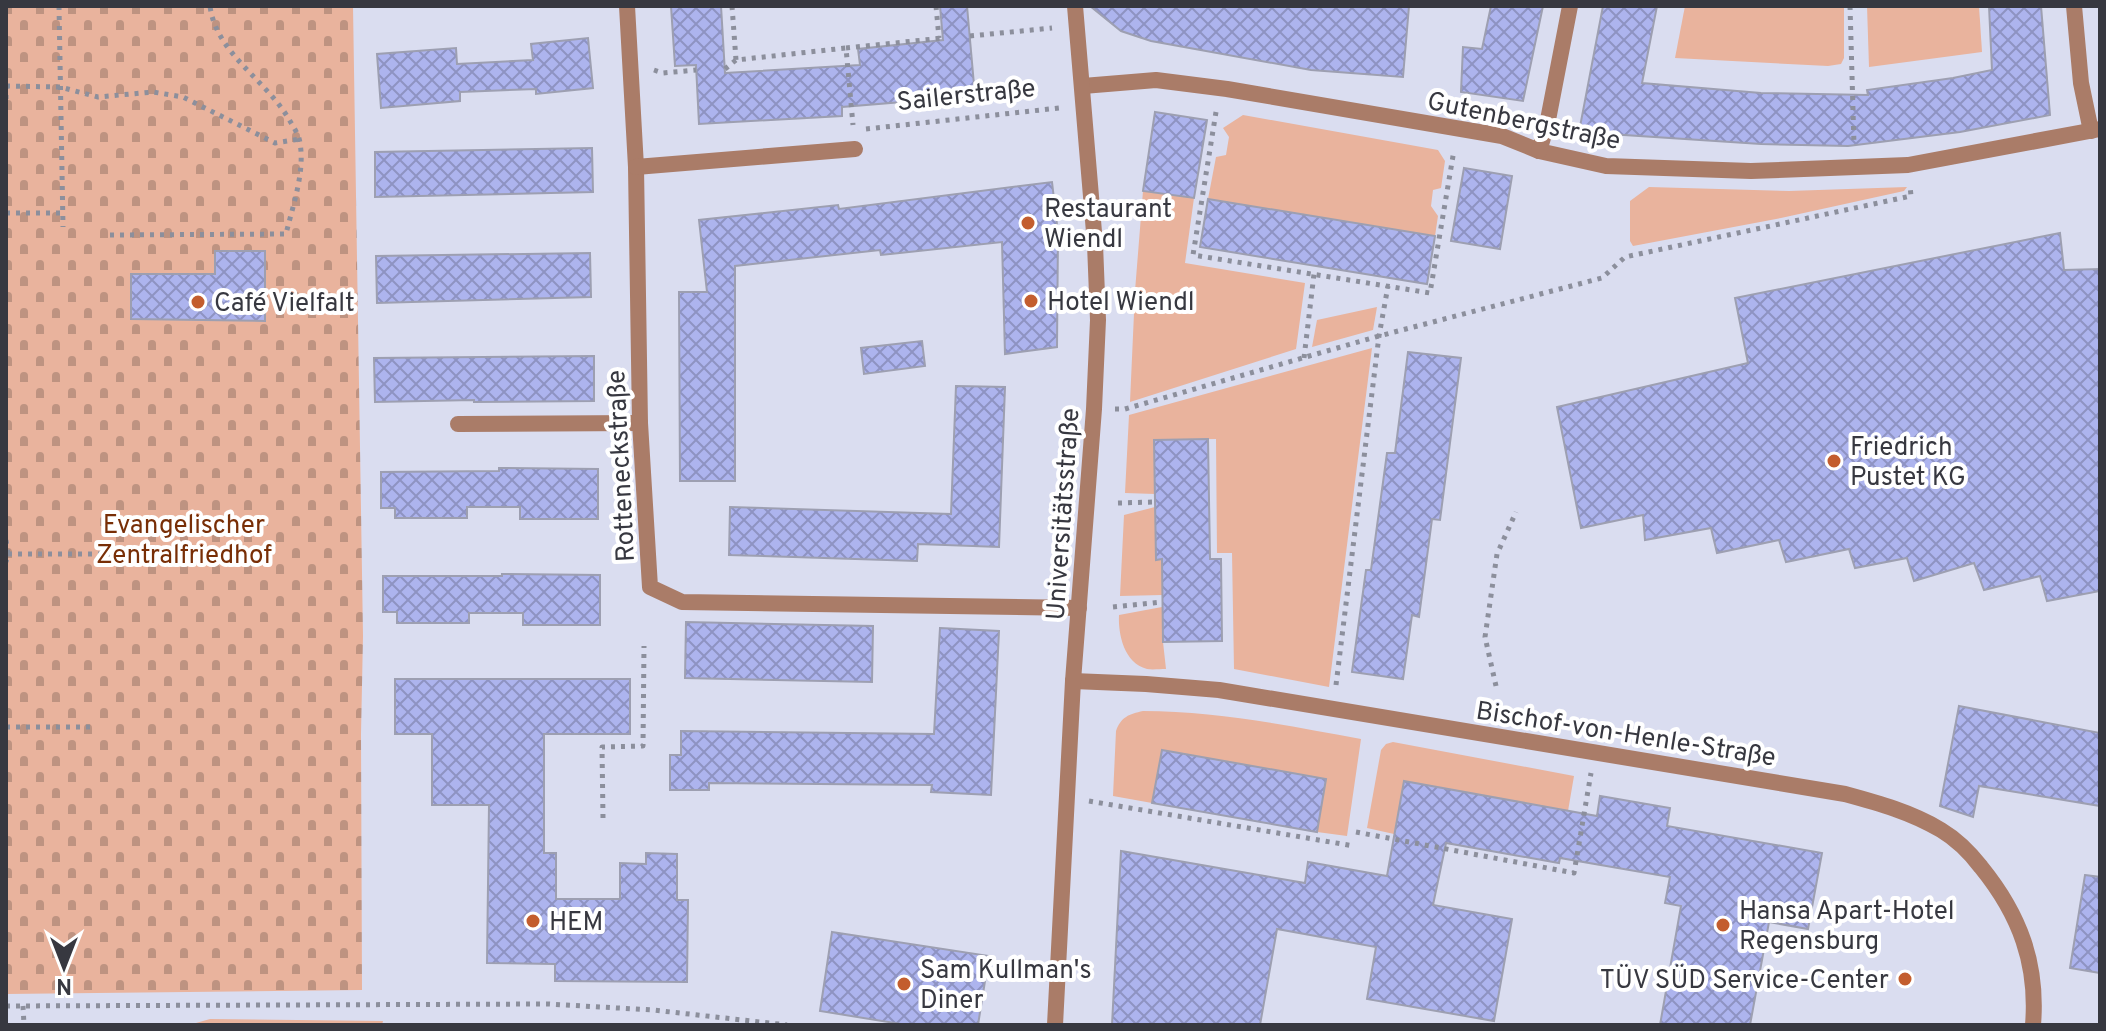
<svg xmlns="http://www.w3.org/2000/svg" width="2106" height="1031" font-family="Overpass,sans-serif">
  <defs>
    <pattern id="cemetery-stones" width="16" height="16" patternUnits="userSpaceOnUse" patternTransform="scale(2)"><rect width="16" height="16" fill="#e9b39d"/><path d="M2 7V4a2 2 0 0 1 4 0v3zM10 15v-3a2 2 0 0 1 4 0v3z" fill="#be9381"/></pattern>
    <pattern id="building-cross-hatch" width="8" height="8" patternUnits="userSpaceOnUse" patternTransform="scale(2)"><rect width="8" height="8" fill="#adb4ee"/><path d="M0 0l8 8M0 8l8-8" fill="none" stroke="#8e93c2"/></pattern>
  </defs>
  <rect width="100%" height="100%" fill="#daddf0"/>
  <g fill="#e9b39d">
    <polygon points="1685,6 1844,6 1844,58 1841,64 1828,66 1675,58"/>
    <polygon points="1867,6 1979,6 1982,52 1869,67"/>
    <polygon points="1243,115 1438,150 1445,161 1441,188 1433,190 1431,206 1438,216 1435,236 1208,199 1216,157 1226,155 1229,137 1223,128"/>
    <polygon points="1649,187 1789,191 1907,187 1904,191 1781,218 1633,246 1630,241 1630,201"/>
    <polygon points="1143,191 1194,198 1185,263 1305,283 1296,349 1130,402 1135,291"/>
    <polygon points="1377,307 1373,330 1312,347 1317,320"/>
    <polygon points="1372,348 1329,687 1234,669 1232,553 1217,553 1216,439 1154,440 1155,494 1125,493 1129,415"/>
    <polygon points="1155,507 1156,559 1162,559 1162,595 1120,596 1124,515"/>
    <path d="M 1162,607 L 1163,642 L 1166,669 C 1160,669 1152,670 1147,669 C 1124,663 1118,634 1119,615 Z"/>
    <path d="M 1143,711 C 1217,711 1289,726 1361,739 L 1347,836 L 1317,832 L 1326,779 L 1162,750 L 1152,803 L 1113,796 L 1116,731 C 1121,717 1129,714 1143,711 Z"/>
    <polygon points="1393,742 1574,776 1568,811 1404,781 1394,834 1367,828 1381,750 1386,744"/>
    <polygon points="210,1019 383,1021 382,1025 189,1025"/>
  </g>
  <polygon fill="url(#cemetery-stones)" points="6,6 353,6 363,636 361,734 362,990 6,994"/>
  <g fill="url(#building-cross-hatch)" stroke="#9d9fb1" stroke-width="2">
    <polygon points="671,6 721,6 725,73 860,65 858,49 943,40 940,6 967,6 975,96 842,107 842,116 699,124 696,65 675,66"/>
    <polygon points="1090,6 1409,6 1403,77 1311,70 1151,41 1121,31"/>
    <polygon points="1491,6 1543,6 1523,101 1461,92 1463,47 1482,49"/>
    <polygon points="1603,6 1657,6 1642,83 1761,93 1868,95 1867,90 1953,78 1992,70 1989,6 2041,6 2050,115 1960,132 1848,146 1761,144 1579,132"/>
    <polygon points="588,38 593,88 536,94 536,89 460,92 460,101 381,108 377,54 456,48 457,64 533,60 531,44"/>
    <polygon points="1155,112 1207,120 1194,198 1143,191"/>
    <polygon points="592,148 593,192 375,197 375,152"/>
    <polygon points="1464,168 1512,176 1500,249 1451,241"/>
    <polygon points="1052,182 1058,233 1057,347 1005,354 1002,242 881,255 880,250 735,266 735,481 680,481 679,292 707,292 699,220 838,205 839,209"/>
    <polygon points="1208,199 1435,236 1427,284 1200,247"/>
    <polygon points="2060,233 2064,270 2100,269 2100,591 2047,601 2040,576 1984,590 1974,563 1914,581 1907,558 1855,568 1849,549 1786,562 1779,540 1717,553 1711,528 1645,540 1643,515 1581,528 1557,407 1748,363 1735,298"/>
    <polygon points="215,251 265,251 265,321 131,319 131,274 215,274"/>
    <polygon points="590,253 591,297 377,303 376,256"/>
    <polygon points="922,341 925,366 864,374 861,348"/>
    <polygon points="1408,352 1461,358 1440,520 1432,519 1419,617 1412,615 1403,679 1352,672 1366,570 1371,570 1387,453 1395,453"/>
    <polygon points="594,356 594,401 474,402 474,400 375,402 374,358"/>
    <polygon points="956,386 1005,387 999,547 918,544 917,561 729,555 730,507 951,514"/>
    <polygon points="1208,439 1210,559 1221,559 1222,641 1163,642 1162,559 1156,560 1154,440"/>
    <polygon points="499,468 598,469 598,519 520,519 520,507 467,507 467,518 395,518 395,508 381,508 381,472 499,471"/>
    <polygon points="502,574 600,575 600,625 523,625 523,613 469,613 469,623 397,623 397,612 383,612 383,576 502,576"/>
    <polygon points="686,622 873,626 872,682 685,678"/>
    <polygon points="940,628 999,631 991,795 931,792 932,785 709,783 709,790 670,790 670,755 681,755 681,731 934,734"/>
    <polygon points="395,679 630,679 630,734 544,734 544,853 556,853 556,899 620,899 620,863 646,864 646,853 677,854 677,900 688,900 687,982 555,981 555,964 487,963 489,805 432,805 432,734 395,734"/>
    <polygon points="1959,706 2100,733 2100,806 1979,786 1973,817 1940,806"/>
    <polygon points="1162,750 1326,779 1317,832 1152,803"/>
    <polygon points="1404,781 1597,816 1600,796 1670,808 1667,826 1822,853 1808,929 1769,922 1750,1025 1660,1025 1681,906 1665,903 1670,877 1560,858 1559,863 1446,843 1433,905 1512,919 1494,1021 1367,999 1376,947 1277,929 1260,1025 1112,1025 1121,851 1305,883 1308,862 1387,876"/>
    <polygon points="2085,875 2100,877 2100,973 2070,968"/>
    <polygon points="832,932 989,956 978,1025 907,1025 820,1011"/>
  </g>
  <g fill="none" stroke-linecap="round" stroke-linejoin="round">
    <g stroke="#8c8f9c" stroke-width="5" stroke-dasharray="4 6" stroke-linecap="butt">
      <polyline points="59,6 63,227"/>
      <polyline points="732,6 736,60 846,48 853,125"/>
      <polyline points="936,6 939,38"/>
      <polyline points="1850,6 1854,145"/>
      <polyline points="970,36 1052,28"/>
      <polyline points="846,48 943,38"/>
      <polyline points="725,69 736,60"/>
      <polyline points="654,70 663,73 696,70"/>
      <polyline points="6,85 6,99"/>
      <polyline points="6,86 60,87 98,97 153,92 183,97 275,143 300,139"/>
      <polyline points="1216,112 1193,255 1430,293 1454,150"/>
      <polyline points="866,129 1059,108"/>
      <polyline points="6,213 63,213"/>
      <path d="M 110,235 L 286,234 C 293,205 305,172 300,143 C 299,135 294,128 290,121 C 267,80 216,54 210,6"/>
      <polyline points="1304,358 1314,274"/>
      <polyline points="1115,409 1125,409 1379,336 1602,278 1625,257 1911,196 1910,186"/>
      <polyline points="1118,503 1155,502"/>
      <polyline points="6,540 8,554 6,562"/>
      <polyline points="8,554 184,554"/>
      <polyline points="1113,607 1162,602"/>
      <polyline points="1336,685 1379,336 1388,286"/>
      <polyline points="1496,686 1485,637 1497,554 1516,512"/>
      <polyline points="6,727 92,727"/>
      <polyline points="1089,801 1354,846"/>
      <polyline points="603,818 602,747 643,746 644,646"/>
      <polyline points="1356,832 1574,873 1591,773"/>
      <polyline points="6,1006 548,1004 653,1010 787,1025"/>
      <polyline points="23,1006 24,1025"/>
    </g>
    <polyline stroke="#aa7c68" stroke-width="16" points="458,424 640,423"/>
    <g stroke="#aa7c68" stroke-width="16">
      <polyline points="627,6 636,167 640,423 650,587 682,602 1079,608"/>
      <polyline points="2074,6 2081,83 2091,131"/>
      <polyline points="1083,86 1156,80 1227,89 1502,136 1539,151 1606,166 1751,171 1908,165 2100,129"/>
      <polyline points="1539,151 1547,125 1570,6"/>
      <polyline points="636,167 855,149"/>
      <path d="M 1073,681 L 1146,684 L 1219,690 L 1845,794 C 1878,803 1911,812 1941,830 C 1956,839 1971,854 1981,867 C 2020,915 2038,964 2033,1025"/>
    </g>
    <polyline stroke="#aa7c68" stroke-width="16" points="1055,1025 1073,681 1094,409 1098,320 1095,244 1075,6"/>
  </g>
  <g fill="#c35d2e" stroke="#fff" stroke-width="3">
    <circle cx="1028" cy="223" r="8"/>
    <circle cx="1031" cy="301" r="8"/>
    <circle cx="198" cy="302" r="8"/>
    <circle cx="1834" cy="461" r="8"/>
    <circle cx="533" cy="921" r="8"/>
    <circle cx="1723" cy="925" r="8"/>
    <circle cx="1905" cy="979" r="8"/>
    <circle cx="904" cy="984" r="8"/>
  </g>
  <g text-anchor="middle" stroke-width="8" stroke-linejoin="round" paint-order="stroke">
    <g font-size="26" fill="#373840" stroke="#fff">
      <text transform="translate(966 94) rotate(-6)" y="9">Sailerstraße</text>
      <text transform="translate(1524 120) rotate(12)" y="9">Gutenbergstraße</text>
      <text transform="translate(620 466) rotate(-93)" y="9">Rotteneckstraße</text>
      <text transform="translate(1062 514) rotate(-86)" y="9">Universitätsstraße</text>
      <text transform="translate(1626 733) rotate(9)" y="9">Bischof-von-Henle-Straße</text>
    </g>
    <g font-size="26" fill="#373840" stroke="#fff" text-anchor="start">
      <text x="1044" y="217">Restaurant<tspan x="1044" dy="30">Wiendl</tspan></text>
      <text x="1047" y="310">Hotel Wiendl</text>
      <text x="214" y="311">Café Vielfalt</text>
      <text x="1850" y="455">Friedrich<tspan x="1850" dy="30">Pustet KG</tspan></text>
      <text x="1739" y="919">Hansa Apart-Hotel<tspan x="1739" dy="30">Regensburg</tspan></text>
      <text x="549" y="930">HEM</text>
      <text x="920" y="978">Sam Kullman's<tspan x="920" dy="30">Diner</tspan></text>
      <text x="1889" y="988" text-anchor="end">TÜV SÜD Service-Center</text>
    </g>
    <g font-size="26" fill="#782e06" stroke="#fff">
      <text x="184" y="533">Evangelischer<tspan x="184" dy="30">Zentralfriedhof</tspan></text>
    </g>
  </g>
  <rect width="2106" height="1031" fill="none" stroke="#373840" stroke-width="16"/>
  <g transform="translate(64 967) rotate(180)" stroke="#ffffff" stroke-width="6" paint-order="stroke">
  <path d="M0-6L14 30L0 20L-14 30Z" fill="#373840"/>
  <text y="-12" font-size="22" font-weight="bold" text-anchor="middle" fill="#373840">N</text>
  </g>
</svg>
